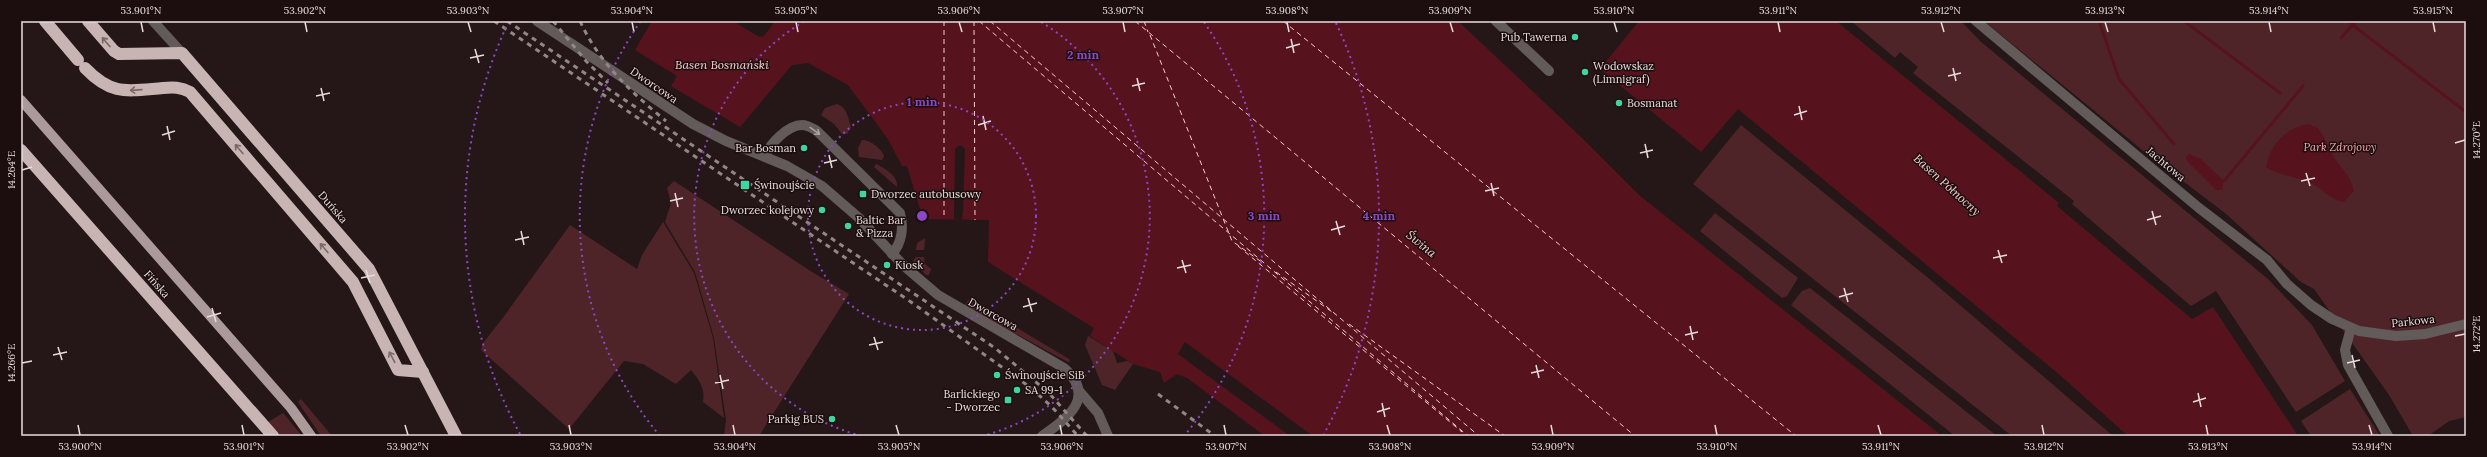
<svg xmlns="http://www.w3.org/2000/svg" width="2487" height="457" font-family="Lora,serif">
  <rect width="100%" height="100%" fill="#251717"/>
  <g fill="#4f2428">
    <polygon points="1851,21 1961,21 1980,41 2268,279 2312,325 2345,381 2296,412 2216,291 2191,306 2072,204 2074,201 1913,73 1918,67 1900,52 1895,58"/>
    <polygon points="1984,21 2466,21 2466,417 2449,421 2428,436 2413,436 2389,395 2314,289 2301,282 2225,213 2146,153"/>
    <path d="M 837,104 C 847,107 848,118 851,127 L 847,134 L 842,134 L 834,124 L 821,115 L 825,108 Z"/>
    <polygon points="1741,125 1933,282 2113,436 2012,436 1693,184"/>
    <path d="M 862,140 C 869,139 882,149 884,156 L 882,160 L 859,157 L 858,148 Z"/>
    <path d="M 876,164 C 885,168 898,176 897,187 L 874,167 Z"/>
    <polygon points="674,181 812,272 849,294 759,436 724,436 726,420 714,338 695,272 665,222 671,203 667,188"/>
    <polygon points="1715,213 1798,278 1787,296 1782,298 1700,231"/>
    <path d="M 663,222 L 694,273 L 713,338 L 724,418 L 703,402 C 705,388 700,381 691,370 L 676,384 L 643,364 L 624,361 L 569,429 L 481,350 L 483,343 L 505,315 L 570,225 L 637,269 L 642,255 Z"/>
    <polygon points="925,238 924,250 916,250 917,243"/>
    <polygon points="916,257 924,257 925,264 931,269 929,275 926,275 913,261"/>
    <polygon points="1810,288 1997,436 1955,436 1791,305 1802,291"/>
    <polygon points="969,299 1069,359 1070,362 1068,362 964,306"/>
    <polygon points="1088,336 1113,351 1117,363 1128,361 1133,364 1115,390 1102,385 1085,345"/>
    <polygon points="2350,389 2380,436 2311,436 2301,421"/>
    <polygon points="301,399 332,436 321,436 298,402"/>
    <polygon points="283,413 302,436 280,436 268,422"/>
  </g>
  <g fill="#56131e">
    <polygon points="652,21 733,21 759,37 764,36 775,21 1458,21 1580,136 1639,195 1942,436 1265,436 1187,378 1177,374 1164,383 1160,372 1133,364 1090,336 1094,328 988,262 989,220 923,219 907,166 902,166 888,139 848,85 808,63 792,65 740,127 671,86 677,76 635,50"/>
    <polygon points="1639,21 1836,21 2059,203 2057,206 2192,319 2213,307 2298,436 2128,436 2061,376 1738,109 1701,152 1600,69"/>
    <path d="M 2308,124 L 2318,128 C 2325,137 2329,149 2335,159 C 2343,170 2351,177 2354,191 L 2344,202 C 2333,201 2325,192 2316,186 C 2301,177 2282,177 2266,167 C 2270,145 2285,128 2308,124 Z"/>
    <polygon points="2189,154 2201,159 2224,181 2222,190 2216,190 2187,161 2186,157"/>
  </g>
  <g fill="#251717">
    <polygon points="960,145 965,149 963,211 962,220 954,219 955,149"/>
    <polygon points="1185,342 1313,436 1290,436 1178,354"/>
  </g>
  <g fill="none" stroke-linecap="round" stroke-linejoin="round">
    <g stroke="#56131e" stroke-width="3">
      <polyline points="2099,21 2119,79 2174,144"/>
      <polyline points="2184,21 2280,93"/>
      <polyline points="2350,23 2466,112"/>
      <polyline points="2341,38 2356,21"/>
      <polyline points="2224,181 2303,86"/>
    </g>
    <g stroke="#facdce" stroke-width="1" stroke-dasharray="5 4" stroke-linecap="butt">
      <polyline points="944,21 944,219"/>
      <polyline points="974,21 975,220"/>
      <polyline points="979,21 1468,436"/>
      <polyline points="990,21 1479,436"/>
      <polyline points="1135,21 1635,436"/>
      <polyline points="1144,21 1148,32"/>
      <polyline points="1283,21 1796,436"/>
      <polyline points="1150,35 1232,241 1263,263"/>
      <polyline points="1238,246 1462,432"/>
      <polyline points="1276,272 1335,314"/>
      <polyline points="1349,324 1505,436"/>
    </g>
    <g stroke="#635a5a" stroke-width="10">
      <polyline points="153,21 182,53"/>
      <path d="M 537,21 L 693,124 L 726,141 L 787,166 L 822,186 L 859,218 L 904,266 L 938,295 L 1064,368 C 1097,397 1068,418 1042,436"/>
      <polyline points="1496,21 1549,71"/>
      <polyline points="1976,21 2199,208 2267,260 2287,284 2311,305 2332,319 2359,331 2396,336 2425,334 2466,324"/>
      <path d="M 765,157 C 769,144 788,125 802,125 C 808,125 812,128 817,131 L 900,213 C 904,227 902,243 892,254"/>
      <polyline points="2351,328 2345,350 2348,365 2388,436"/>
      <polyline points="1080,392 1098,413 1108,436"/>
    </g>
    <polyline stroke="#ac9a9b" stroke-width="10" points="21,100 291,408 311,436"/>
    <g stroke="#c9b4b4" stroke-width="12">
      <polyline points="45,21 78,60"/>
      <polyline points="88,21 114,51 119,54 182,53 369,269 456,436"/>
      <path d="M 85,68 C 112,96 127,91 163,88 C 173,87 181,87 190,92 L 353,282 L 398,370 L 423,372"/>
      <polyline points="21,150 273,436"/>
    </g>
    <g stroke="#928686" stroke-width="3" stroke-dasharray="5 5" stroke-linecap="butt">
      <polyline points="494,21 911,302 1031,388 1052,407 1078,436"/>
      <polyline points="507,21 995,348 1049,393 1087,436"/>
      <polyline points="553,21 586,61 608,83"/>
      <path d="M 580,21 C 599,63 631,92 666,121"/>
      <polyline points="1158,394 1215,436"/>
    </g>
  </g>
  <defs><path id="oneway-shaft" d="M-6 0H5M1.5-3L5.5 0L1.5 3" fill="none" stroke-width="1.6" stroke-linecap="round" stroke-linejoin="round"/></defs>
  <g stroke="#7b6969">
    <use href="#oneway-shaft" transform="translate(106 42) rotate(-131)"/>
    <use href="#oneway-shaft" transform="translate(136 90) rotate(176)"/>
    <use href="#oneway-shaft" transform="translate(239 149) rotate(-131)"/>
    <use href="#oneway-shaft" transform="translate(324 248) rotate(-131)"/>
    <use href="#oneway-shaft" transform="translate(392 357) rotate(-118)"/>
  </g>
  <use stroke="#aca2a2" href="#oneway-shaft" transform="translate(815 131) rotate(36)"/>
  <path fill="none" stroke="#e8dddd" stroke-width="1.5" d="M 141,22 L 143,32M 305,22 L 307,32M 468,22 L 471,32M 632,22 L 634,32M 796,22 L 798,32M 959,22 L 962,32M 1123,22 L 1125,32M 1287,22 L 1289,32M 1450,22 L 1453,32M 1614,22 L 1617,32M 1778,22 L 1780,32M 1941,22 L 1944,32M 2105,22 L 2108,32M 2269,22 L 2271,32M 2433,22 L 2435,32M 1291,39 L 1294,53M 1286,48 L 1300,44M 475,49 L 479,63M 470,58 L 484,55M 1953,68 L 1956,81M 1948,76 L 1961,73M 1137,78 L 1140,91M 1132,86 L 1145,83M 321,88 L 324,101M 316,96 L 330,93M 1799,106 L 1802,120M 1794,115 L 1807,111M 983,116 L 986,130M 978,125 L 991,121M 167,126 L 170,140M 162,135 L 175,131M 2455,143 L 2465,140M 1645,144 L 1648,158M 1640,153 L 1653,150M 829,155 L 832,168M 824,163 L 837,160M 22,170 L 32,167M 2306,173 L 2310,186M 2301,181 L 2315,178M 1491,183 L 1494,196M 1485,191 L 1499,188M 675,193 L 678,207M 670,201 L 683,198M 2152,211 L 2156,225M 2147,220 L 2161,216M 1336,221 L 1340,235M 1331,230 L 1345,226M 521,231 L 524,245M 515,240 L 529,237M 1998,250 L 2002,263M 1993,258 L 2007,255M 1182,260 L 1186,273M 1177,268 L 1191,265M 366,270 L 370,283M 361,278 L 375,275M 1844,288 L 1848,302M 1839,297 L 1853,293M 1028,298 L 1032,312M 1023,307 L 1037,303M 212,308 L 216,322M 207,317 L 221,313M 1690,326 L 1693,340M 1685,335 L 1698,332M 2455,336 L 2465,334M 874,337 L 878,350M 869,345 L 883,342M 58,347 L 62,360M 53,355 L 67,352M 2352,355 L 2355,368M 22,363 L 32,361M 2347,363 L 2360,360M 1536,365 L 1539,378M 1531,373 L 1544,370M 720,375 L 723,389M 715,383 L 729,380M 2198,393 L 2201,407M 2193,402 L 2206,398M 1382,403 L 1385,417M 1377,412 L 1390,408M 78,425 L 80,435M 242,425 L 244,435M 405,425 L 408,435M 569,425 L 571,435M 733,425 L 735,435M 896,425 L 899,435M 1060,425 L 1062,435M 1224,425 L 1226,435M 1387,425 L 1390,435M 1551,425 L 1553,435M 1715,425 L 1717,435M 1878,425 L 1881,435M 2042,425 L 2044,435M 2206,425 L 2208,435M 2369,425 L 2372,435"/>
  <g fill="none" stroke="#8b47c4" stroke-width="2" stroke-dasharray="2 4">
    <circle cx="922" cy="216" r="114"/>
    <path d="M861 436A228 228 0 0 1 803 22M1041 22A228 228 0 0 1 983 436"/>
    <path d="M660 436A342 342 0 0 1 640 22M1204 22A342 342 0 0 1 1184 436"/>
    <path d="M520 434A457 457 0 0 1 508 23M1336 23A457 457 0 0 1 1324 434"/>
  </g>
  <g fill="#3fd4a2" stroke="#1c0e0e" stroke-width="1.5">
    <circle cx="1575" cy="37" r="4"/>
    <circle cx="1585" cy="72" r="4"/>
    <circle cx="1619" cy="103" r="4"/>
    <circle cx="804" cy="148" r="4"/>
    <rect x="740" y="180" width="10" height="10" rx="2"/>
    <rect x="859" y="190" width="8" height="8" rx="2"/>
    <circle cx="822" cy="210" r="4"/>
    <circle cx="848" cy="226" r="4"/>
    <circle cx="887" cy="265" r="4"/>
    <circle cx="997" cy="375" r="4"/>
    <circle cx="1017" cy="390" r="4"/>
    <rect x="1004" y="396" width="8" height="8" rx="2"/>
    <circle cx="832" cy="419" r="4"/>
  </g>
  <g text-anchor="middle" stroke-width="3" stroke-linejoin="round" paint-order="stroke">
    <g font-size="11" fill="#e8dddd" stroke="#1c0e0e" text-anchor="start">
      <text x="1567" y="41" text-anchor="end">Pub Tawerna</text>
      <text x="1593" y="70">Wodowskaz<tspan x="1593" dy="13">(Limnigraf)</tspan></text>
      <text x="1627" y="107">Bosmanat</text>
      <text x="796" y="152" text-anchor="end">Bar Bosman</text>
      <text x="754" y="189">Świnoujście</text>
      <text x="871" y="198">Dworzec autobusowy</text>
      <text x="814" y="214" text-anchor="end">Dworzec kolejowy</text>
      <text x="856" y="224">Baltic Bar<tspan x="856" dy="13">&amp; Pizza</tspan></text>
      <text x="895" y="269">Kiosk</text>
      <text x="1005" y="379">Świnoujście SiB</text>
      <text x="1025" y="394">SA 99-1</text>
      <text x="1000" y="398" text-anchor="end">Barlickiego<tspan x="1000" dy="13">- Dworzec</tspan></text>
      <text x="824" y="423" text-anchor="end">Parkig BUS</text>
    </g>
    <g font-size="11" fill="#e8dddd" stroke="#1c0e0e">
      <text transform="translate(654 85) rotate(34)" y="4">Dworcowa</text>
      <text transform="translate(2166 164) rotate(40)" y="4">Jachtowa</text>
      <text transform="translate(333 207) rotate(49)" y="4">Duńska</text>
      <text transform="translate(157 284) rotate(49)" y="4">Fińska</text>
      <text transform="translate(993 314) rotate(29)" y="4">Dworcowa</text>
      <text transform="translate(2413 321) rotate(-6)" y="4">Parkowa</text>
    </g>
    <g font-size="11" font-style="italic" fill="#fda8ac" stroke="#1c0e0e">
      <text x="2340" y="151">Park Zdrojowy</text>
    </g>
    <g font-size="12" font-style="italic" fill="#facdce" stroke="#1c0e0e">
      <text x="722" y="69">Basen Bosmański</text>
      <text transform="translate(1947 185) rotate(42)" y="4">Basen Północny</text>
      <text transform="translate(1421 244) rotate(39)" y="4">Świna</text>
    </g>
  </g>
  <circle cx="922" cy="216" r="6" fill="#8b47c4" stroke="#1c0e0e" stroke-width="2"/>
  <g font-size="12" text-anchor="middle" font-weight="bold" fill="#8b47c4" stroke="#1c0e0e" stroke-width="3" stroke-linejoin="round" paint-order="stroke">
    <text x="1083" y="59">2 min</text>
    <text x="922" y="106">1 min</text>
    <text x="1264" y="220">3 min</text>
    <text x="1379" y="220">4 min</text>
  </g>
  <rect width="2487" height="457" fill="none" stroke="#1c0e0e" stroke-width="44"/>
  <rect x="22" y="22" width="2443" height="413" fill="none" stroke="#e8dddd" stroke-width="1.5"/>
  <g font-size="10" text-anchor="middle" fill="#e8dddd">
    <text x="141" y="14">53.901°N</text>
    <text x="305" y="14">53.902°N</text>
    <text x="468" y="14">53.903°N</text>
    <text x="632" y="14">53.904°N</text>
    <text x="796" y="14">53.905°N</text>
    <text x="959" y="14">53.906°N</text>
    <text x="1123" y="14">53.907°N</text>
    <text x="1287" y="14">53.908°N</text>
    <text x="1450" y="14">53.909°N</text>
    <text x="1614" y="14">53.910°N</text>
    <text x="1778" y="14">53.911°N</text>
    <text x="1941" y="14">53.912°N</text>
    <text x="2105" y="14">53.913°N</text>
    <text x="2269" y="14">53.914°N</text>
    <text x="2433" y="14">53.915°N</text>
    <text transform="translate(2476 140) rotate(-90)" y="4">14.270°E</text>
    <text transform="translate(11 170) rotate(-90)" y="4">14.264°E</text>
    <text transform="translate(2476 334) rotate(-90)" y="4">14.272°E</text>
    <text transform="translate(11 363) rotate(-90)" y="4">14.266°E</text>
    <text x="80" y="450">53.900°N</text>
    <text x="244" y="450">53.901°N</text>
    <text x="408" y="450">53.902°N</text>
    <text x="571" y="450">53.903°N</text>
    <text x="735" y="450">53.904°N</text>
    <text x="899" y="450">53.905°N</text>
    <text x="1062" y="450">53.906°N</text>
    <text x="1226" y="450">53.907°N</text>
    <text x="1390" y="450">53.908°N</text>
    <text x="1553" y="450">53.909°N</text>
    <text x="1717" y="450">53.910°N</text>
    <text x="1881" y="450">53.911°N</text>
    <text x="2044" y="450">53.912°N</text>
    <text x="2208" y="450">53.913°N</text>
    <text x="2372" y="450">53.914°N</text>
  </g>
</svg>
